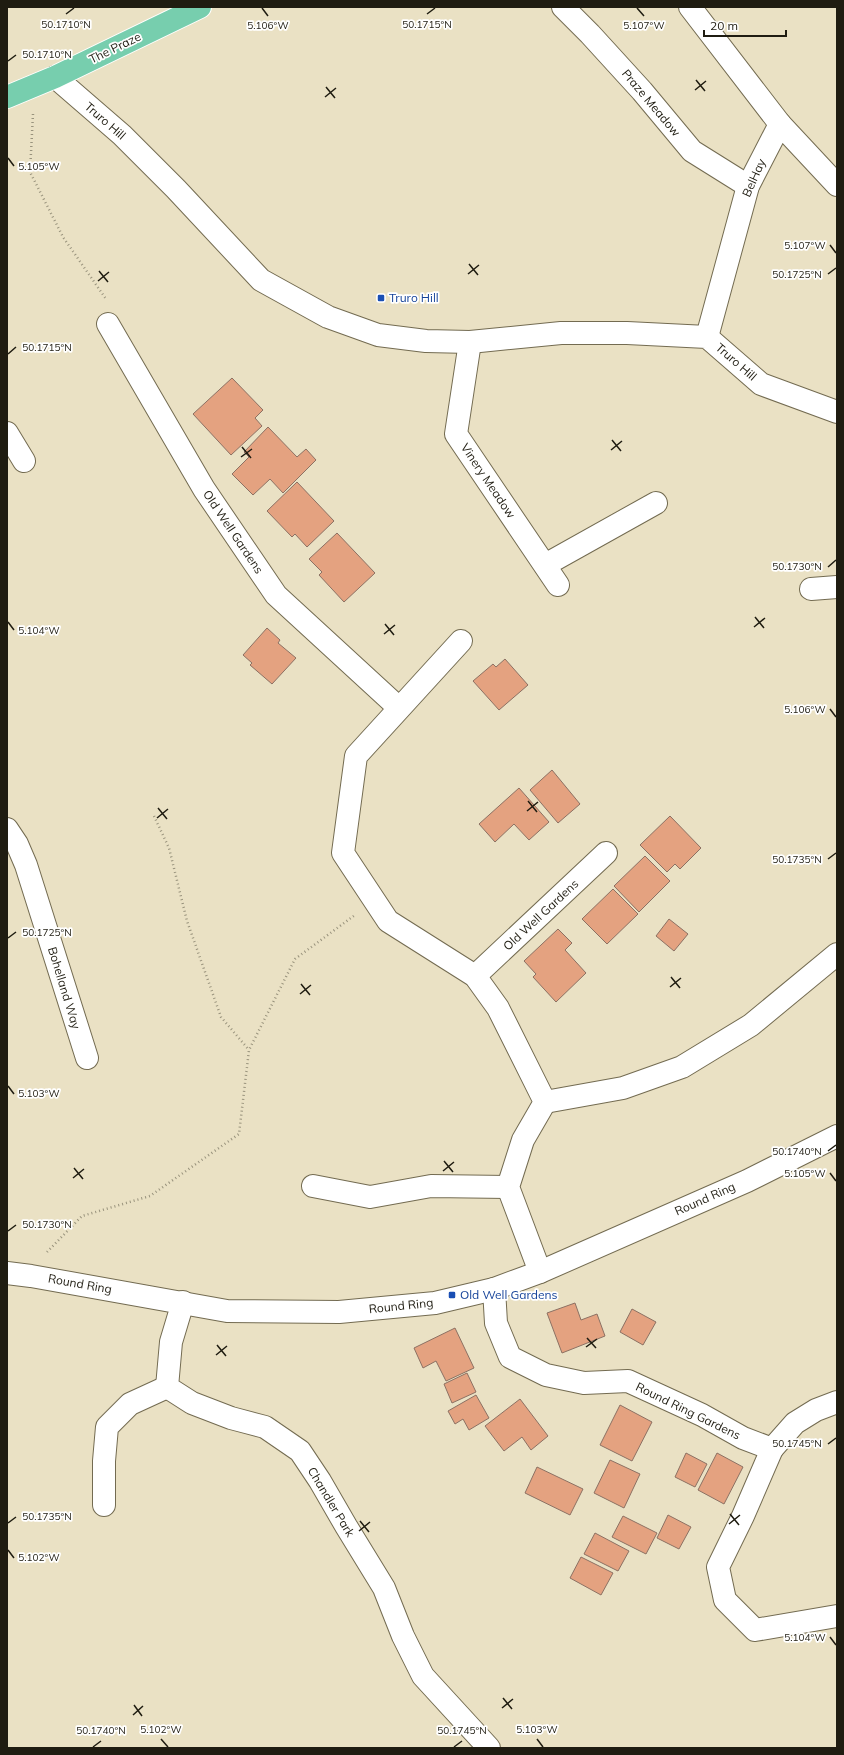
<svg xmlns="http://www.w3.org/2000/svg" width="844" height="1755" font-family="Mulish,sans-serif">
  <rect width="100%" height="100%" fill="#eae1c4"/>
  <g fill="#e4a280" stroke="#8c7163">
    <polygon points="232,378 263,410 255,418 262,426 231,455 193,414"/>
    <polygon points="268,427 297,457 306,449 316,460 283,493 270,479 253,495 232,474 249,457 244,452"/>
    <polygon points="297,482 334,521 307,547 295,534 292,537 267,511"/>
    <polygon points="337,533 375,573 344,602 319,575 322,572 309,559"/>
    <polygon points="267,628 280,640 278,643 296,658 272,684 250,665 252,663 243,655"/>
    <polygon points="505,659 528,685 499,710 473,681 493,664 496,667"/>
    <polygon points="552,770 580,804 558,823 530,790"/>
    <polygon points="519,788 549,822 529,840 514,824 495,842 479,824"/>
    <polygon points="670,816 701,848 680,869 675,864 667,872 640,845"/>
    <polygon points="645,856 670,881 639,912 614,886"/>
    <polygon points="613,889 638,914 607,944 582,919"/>
    <polygon points="669,919 688,934 674,951 656,936"/>
    <polygon points="558,929 572,943 565,950 586,973 556,1002 533,977 536,974 524,961"/>
    <polygon points="575,1303 581,1320 597,1314 605,1336 562,1353 547,1313"/>
    <polygon points="632,1309 656,1322 643,1345 620,1332"/>
    <polygon points="455,1328 474,1368 446,1381 436,1361 423,1368 414,1348"/>
    <polygon points="467,1373 476,1392 452,1403 444,1384"/>
    <polygon points="476,1395 489,1418 469,1430 463,1419 455,1424 448,1411"/>
    <polygon points="520,1399 548,1436 531,1450 522,1437 504,1451 485,1426"/>
    <polygon points="620,1405 652,1422 632,1461 600,1445"/>
    <polygon points="686,1453 707,1464 695,1487 675,1477"/>
    <polygon points="717,1453 743,1467 724,1504 698,1490"/>
    <polygon points="610,1460 640,1474 624,1508 594,1493"/>
    <polygon points="537,1467 583,1489 570,1515 525,1493"/>
    <polygon points="668,1515 691,1527 679,1549 657,1538"/>
    <polygon points="623,1516 657,1533 646,1554 612,1537"/>
    <polygon points="595,1533 629,1551 618,1571 584,1554"/>
    <polygon points="581,1557 613,1573 601,1595 570,1578"/>
  </g>
  <g fill="none" stroke-linecap="round" stroke-linejoin="round">
    <defs>
      <g id="minor">
        <polyline points="563,7 590,34 642,91 692,151 748,186"/>
        <polyline points="690,7 780,124"/>
        <polyline points="55,77 122,135 176,189 261,280 328,317 378,335 426,341 470,342 561,333 627,333 707,337 761,384 837,412"/>
        <polyline points="108,324 204,489 276,595 399,708"/>
        <polyline points="707,337 748,186 780,124 837,185"/>
        <polyline points="470,342 456,434 558,585"/>
        <polyline points="7,433 24,461"/>
        <polyline points="545,565 656,503"/>
        <polyline points="811,589 837,587"/>
        <polyline points="461,641 356,756 343,853 388,921 475,976 498,1008 545,1102 523,1140 508,1187 540,1272"/>
        <polyline points="7,829 17,844 26,865 87,1058"/>
        <polyline points="475,976 606,853"/>
        <polyline points="545,1102 623,1088 682,1067 751,1025 837,954"/>
        <polyline points="313,1186 370,1197 431,1186 508,1187"/>
        <polyline points="7,1273 31,1276 227,1311 339,1312 435,1303 494,1289 540,1272 747,1181 837,1136"/>
        <polyline points="494,1289 496,1323 510,1357 546,1375 584,1383 628,1381 702,1415 743,1438 772,1449 743,1516 718,1567 725,1600 755,1630 837,1616"/>
        <polyline points="183,1302 171,1342 167,1387 192,1403 231,1418 265,1427 300,1451 320,1481 346,1526 384,1588 403,1636 423,1676 489,1748"/>
        <polyline points="772,1449 795,1423 816,1410 837,1402"/>
        <polyline points="104,1505 104,1461 107,1427 130,1404 167,1387"/>
      </g>
      <polyline id="major" points="7,97 55,77 200,7"/>
    </defs>
    <use href="#minor" stroke="#736b51" stroke-width="24"/>
    <use href="#major" stroke="#fff" stroke-width="24"/>
    <g stroke="#99937d" stroke-width="2.5" stroke-dasharray="1 3" stroke-linecap="butt">
      <polyline points="33,114 30,172 63,237 106,299"/>
      <polyline points="154,816 169,848 187,921 221,1017 249,1050"/>
      <polyline points="47,1252 82,1216 150,1196 239,1134 249,1050 295,959 355,915"/>
    </g>
    <use href="#minor" stroke="#fff" stroke-width="22"/>
    <use href="#major" stroke="#77ceae" stroke-width="22"/>
  </g>
  <path fill="none" stroke="#1f1c11" stroke-width="1.5" d="M 262,8 L 268,16M 637,8 L 644,16M 66,14 L 74,8M 427,14 L 435,8M 8,61 L 16,55M 696,80 L 705,91M 326,87 L 335,98M 695,90 L 706,81M 325,97 L 336,88M 8,158 L 14,166M 830,245 L 836,253M 469,264 L 478,275M 99,271 L 108,282M 468,274 L 479,265M 828,274 L 836,268M 98,281 L 109,272M 8,354 L 16,347M 612,440 L 621,451M 242,447 L 251,458M 611,450 L 622,441M 241,457 L 252,449M 828,567 L 836,560M 755,617 L 764,628M 8,622 L 14,630M 385,624 L 394,635M 754,627 L 765,618M 384,634 L 395,625M 830,709 L 836,717M 528,801 L 537,812M 158,808 L 167,819M 527,811 L 538,802M 157,818 L 168,809M 828,859 L 836,853M 8,938 L 16,932M 671,977 L 680,988M 301,984 L 310,995M 670,987 L 681,978M 300,994 L 311,985M 8,1086 L 14,1094M 828,1151 L 836,1145M 444,1161 L 453,1172M 74,1168 L 83,1179M 443,1171 L 454,1162M 830,1173 L 836,1181M 73,1178 L 84,1169M 8,1231 L 16,1225M 587,1338 L 596,1348M 217,1345 L 226,1356M 586,1347 L 597,1339M 216,1355 L 227,1346M 828,1444 L 836,1438M 730,1514 L 739,1525M 360,1521 L 369,1532M 8,1523 L 16,1517M 729,1524 L 740,1515M 359,1531 L 370,1522M 8,1550 L 14,1558M 830,1637 L 836,1645M 503,1698 L 512,1709M 134,1705 L 142,1716M 502,1708 L 513,1699M 133,1715 L 143,1706M 161,1739 L 168,1747M 537,1739 L 543,1747M 93,1747 L 101,1741M 454,1747 L 462,1741"/>
  <g fill="#1a4fb4" stroke="#fff" stroke-width="1.5">
    <rect x="377" y="294" width="8" height="8" rx="2"/>
    <rect x="448" y="1291" width="8" height="8" rx="2"/>
  </g>
  <g text-anchor="middle" stroke-width="3.5" stroke-linejoin="round" paint-order="stroke">
    <g font-size="12" fill="#1f1c11" stroke="#fff">
      <text transform="translate(115 48) rotate(-26)" y="4">The Praze</text>
      <text transform="translate(651 103) rotate(50)" y="4">Praze Meadow</text>
      <text transform="translate(105 121) rotate(41)" y="4">Truro Hill</text>
      <text transform="translate(754 178) rotate(-66)" y="4">BelHay</text>
      <text transform="translate(736 362) rotate(41)" y="4">Truro Hill</text>
      <text transform="translate(488 481) rotate(56)" y="4">Vinery Meadow</text>
      <text transform="translate(233 532) rotate(56)" y="4">Old Well Gardens</text>
      <text transform="translate(541 915) rotate(-43)" y="4">Old Well Gardens</text>
      <text transform="translate(64 988) rotate(73)" y="4">Bohelland Way</text>
      <text transform="translate(705 1199) rotate(-24)" y="4">Round Ring</text>
      <text transform="translate(80 1284) rotate(10)" y="4">Round Ring</text>
      <text transform="translate(401 1306) rotate(-6)" y="4">Round Ring</text>
      <text transform="translate(688 1411) rotate(26)" y="4">Round Ring Gardens</text>
      <text transform="translate(331 1502) rotate(59)" y="4">Chandler Park</text>
    </g>
    <g font-size="12" fill="#164399" stroke="#fff" text-anchor="start">
      <text x="389" y="302">Truro Hill</text>
      <text x="460" y="1299">Old Well Gardens</text>
    </g>
  </g>
  <g font-size="10" text-anchor="middle" fill="#1f1c11" stroke="#fff" stroke-width="3.5" stroke-linejoin="round" paint-order="stroke">
    <text x="66" y="28">50.1710°N</text>
    <text x="427" y="28">50.1715°N</text>
    <text x="268" y="29">5.106°W</text>
    <text x="644" y="29">5.107°W</text>
    <text x="47" y="58">50.1710°N</text>
    <text x="39" y="170">5.105°W</text>
    <text x="805" y="249">5.107°W</text>
    <text x="797" y="278">50.1725°N</text>
    <text x="47" y="351">50.1715°N</text>
    <text x="797" y="570">50.1730°N</text>
    <text x="39" y="634">5.104°W</text>
    <text x="805" y="713">5.106°W</text>
    <text x="797" y="863">50.1735°N</text>
    <text x="47" y="936">50.1725°N</text>
    <text x="39" y="1097">5.103°W</text>
    <text x="797" y="1155">50.1740°N</text>
    <text x="805" y="1177">5.105°W</text>
    <text x="47" y="1228">50.1730°N</text>
    <text x="797" y="1447">50.1745°N</text>
    <text x="47" y="1520">50.1735°N</text>
    <text x="39" y="1561">5.102°W</text>
    <text x="805" y="1641">5.104°W</text>
    <text x="161" y="1733">5.102°W</text>
    <text x="537" y="1733">5.103°W</text>
    <text x="101" y="1734">50.1740°N</text>
    <text x="462" y="1734">50.1745°N</text>
  </g>
  <rect width="844" height="1755" fill="none" stroke="#1f1c11" stroke-width="16"/>
  <path d="M704 30v6h82v-6" fill="none" stroke="#1f1c11" stroke-width="2"/>
  <text x="710" y="30" font-size="12" fill="#1f1c11" stroke="#ffffff" stroke-width="3" paint-order="stroke">20 m</text>
</svg>
